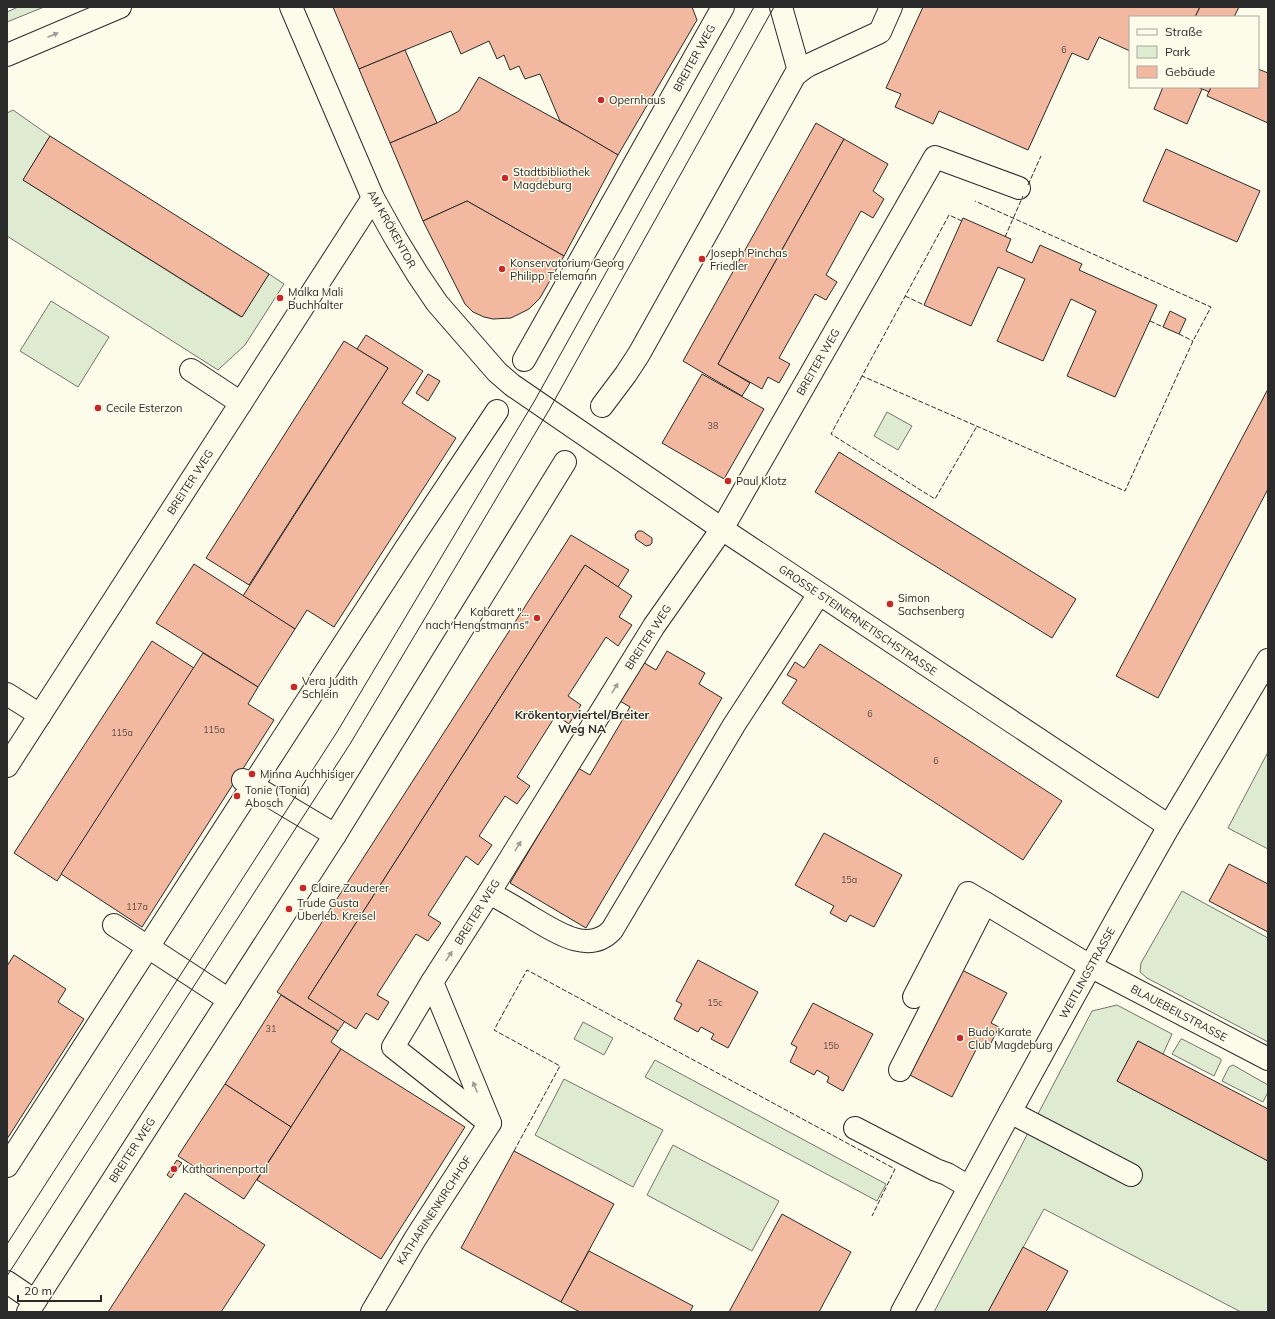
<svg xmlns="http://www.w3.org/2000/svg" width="1275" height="1319" font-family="Mulish,sans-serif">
  <rect width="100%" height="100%" fill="#fdfbea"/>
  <g fill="#deebd1" stroke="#74746e">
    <polygon points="18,7 44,7 7,22 7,12"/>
    <polygon points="13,110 50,136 23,180 241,317 269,274 284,284 245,345 218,370 7,236 7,113"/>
    <polygon points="51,301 109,337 78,387 20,351"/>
    <polygon points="887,412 912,426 898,450 874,436"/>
    <polygon points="1268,752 1268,849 1228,828"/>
    <polygon points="1182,891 1268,938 1268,1042 1147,978 1140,972 1141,963"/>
    <polygon points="1117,1005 1172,1034 1163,1054 1138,1041 1117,1081 1268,1161 1268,1312 1241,1312 1044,1209 988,1312 934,1312 1092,1011"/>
    <polygon points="583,1022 613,1038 604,1055 574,1039"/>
    <polygon points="1181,1039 1182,1039 1221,1059 1221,1061 1214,1076 1172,1054"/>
    <polygon points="655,1060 886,1184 877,1201 645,1077"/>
    <polygon points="1233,1065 1268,1085 1268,1092 1263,1102 1222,1081 1229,1067"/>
    <polygon points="564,1079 663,1130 633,1187 535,1135"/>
    <polygon points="673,1145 779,1201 752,1251 647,1195"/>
  </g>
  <g fill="#f2b8a0" stroke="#2b2b2b">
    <polygon points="333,7 692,7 697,20 618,155 560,121 540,74 525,79 519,66 510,70 504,55 497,59 489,41 461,54 451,31 359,69"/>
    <polygon points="923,7 1200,7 1195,17 1130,17 1130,51 1099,37 1088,60 1072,53 1028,150 939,111 933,124 895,107 901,94 886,88"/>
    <polygon points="1200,7 1239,7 1234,17 1195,17"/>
    <polygon points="405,50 437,123 390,143 359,69"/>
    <polygon points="1258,69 1268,73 1268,123 1207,96 1211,87 1258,87"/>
    <polygon points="479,77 579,132 618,155 564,256 467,201 423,221 390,143 437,123 459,111"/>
    <polygon points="1163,87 1198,87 1202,89 1187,124 1154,109"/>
    <polygon points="1198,87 1211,87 1209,92"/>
    <polygon points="816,123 844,139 718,364 750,383 742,396 683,361"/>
    <polygon points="50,136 269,274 242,317 23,180"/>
    <polygon points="844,139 888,164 873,191 884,199 873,218 861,211 826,275 837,282 826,300 815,294 779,358 790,364 779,383 768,377 762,389 718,364"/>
    <polygon points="1166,149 1260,191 1237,242 1143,201"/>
    <polygon points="467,201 564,256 540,298 529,309 511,318 493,319 484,317 473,312 465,304 423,221"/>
    <polygon points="963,218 1011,239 1006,251 1032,263 1040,245 1082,264 1079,270 1157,305 1115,397 1067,376 1096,311 1071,299 1043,361 997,341 1025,279 998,267 971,326 924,305"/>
    <polygon points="1170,311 1186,319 1179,334 1163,327"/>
    <polygon points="366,335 423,371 402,403 456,438 334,627 307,610 295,629 243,596 388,368 357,349"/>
    <polygon points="344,341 388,368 249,585 206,558"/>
    <polygon points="428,374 440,381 428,401 416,393"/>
    <polygon points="702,374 764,409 724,479 662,443"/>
    <polygon points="1268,389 1268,489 1158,698 1116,676"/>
    <polygon points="839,452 1076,599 1052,638 815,492"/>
    <polygon points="638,531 642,531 652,538 652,543 650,545 646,546 636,539 635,535"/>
    <polygon points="571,535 629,570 618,587 585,565 308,998 345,1021 338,1031 277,992"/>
    <polygon points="194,564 295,629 258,687 156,623"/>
    <polygon points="585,565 632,596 619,617 632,625 618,646 606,637 568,696 581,705 569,724 556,715 517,777 530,786 517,804 505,796 479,836 492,845 478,865 466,856 428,915 441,923 428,941 416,934 377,995 389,1002 378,1020 366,1013 356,1029 308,998"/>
    <polygon points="152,641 194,668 57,881 14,853"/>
    <polygon points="820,644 1062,801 1023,860 782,703 797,680 787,675 795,662 804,668"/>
    <polygon points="667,651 705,673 699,684 722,698 586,928 510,883 578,768 590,775 630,707 615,698 638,659 656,670"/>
    <polygon points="203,653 258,687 248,704 274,720 142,927 61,874"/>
    <polygon points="824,833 902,875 874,927 850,915 846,922 830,913 834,906 795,885"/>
    <polygon points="1229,864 1268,884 1268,932 1209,901"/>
    <polygon points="14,955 66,989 58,1002 84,1019 7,1139 7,966"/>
    <polygon points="698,960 758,992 728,1048 711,1039 714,1034 701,1027 698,1032 674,1019 682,1004 676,1001"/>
    <polygon points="962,970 1007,993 991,1023 999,1027 989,1047 980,1042 952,1097 908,1074"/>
    <polygon points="281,995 338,1031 331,1042 341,1049 291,1127 225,1084"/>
    <polygon points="813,1003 873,1034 843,1091 827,1082 829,1077 817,1070 814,1075 790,1062 797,1047 791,1044"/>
    <polygon points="1138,1041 1268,1109 1268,1161 1117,1081"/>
    <polygon points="341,1049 465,1127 381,1259 257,1180"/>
    <polygon points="225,1084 291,1127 244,1199 178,1156"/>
    <polygon points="514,1151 614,1204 561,1302 461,1248"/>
    <polygon points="177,1160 182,1163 171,1178 167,1175"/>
    <polygon points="185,1193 265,1245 221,1312 108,1312"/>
    <polygon points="782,1214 851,1252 819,1312 729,1312"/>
    <polygon points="1023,1247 1068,1271 1053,1299 1046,1312 988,1312"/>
    <polygon points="589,1251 693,1306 690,1312 580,1312 561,1302"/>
  </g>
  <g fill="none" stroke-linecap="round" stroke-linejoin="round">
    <defs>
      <g id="minor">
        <polyline points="291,7 373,198 396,239 418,275 437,303 497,372 512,385 722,529 1169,826"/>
        <polyline points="781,7 799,71"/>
        <polyline points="7,55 120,7"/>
        <polyline points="524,360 723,7"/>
        <polyline points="191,370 241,403"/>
        <polyline points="602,406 626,374 639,354 795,75 804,68 809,65 878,33 880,32 891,7"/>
        <polyline points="7,694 40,715"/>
        <polyline points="7,766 373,198"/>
        <polyline points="243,780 335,835"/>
        <path d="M 489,893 C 503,900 516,908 529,916 C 553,930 588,956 612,930 L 734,725 L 819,594"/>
        <polyline points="114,925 148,947 406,548 497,411"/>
        <polyline points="432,982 393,1047 489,1123"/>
        <polyline points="914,997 968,893 985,903"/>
        <polyline points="900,1070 985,903 1090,966 1268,1059"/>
        <polyline points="1010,1112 1131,1175"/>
        <polyline points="490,1123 432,982 489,893 654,626 722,529 935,157 1019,188"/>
        <polyline points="855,1128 936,1170 947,1174 969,1187"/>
        <polyline points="7,1166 148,947 229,1000"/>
        <polyline points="7,1282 35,1301"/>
        <polyline points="28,1312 335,835 565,462"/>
        <polyline points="372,1312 415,1239 490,1123"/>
        <path d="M 902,1312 C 989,1150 1077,988 1168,828 C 1201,772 1235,716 1268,660"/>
      </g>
    </defs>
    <use href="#minor" stroke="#2b2b2b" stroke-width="24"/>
    <use href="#minor" stroke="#fdfbea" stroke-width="22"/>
    <g stroke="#2b2b2b" stroke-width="1">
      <polyline points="7,1244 337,732 535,400 754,7"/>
      <polyline points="7,1276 350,744 549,410 774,7"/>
    </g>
    <g stroke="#2b2b2b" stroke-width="1" stroke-dasharray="5 2" stroke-linecap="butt">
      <polyline points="1028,185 1041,156"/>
      <polyline points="962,221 949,215 862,376 1125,491 1193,341 1211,307 975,201"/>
      <polyline points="1005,237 1023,196"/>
      <polyline points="905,296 924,305"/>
      <polyline points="1150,321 1163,327"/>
      <polyline points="1179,334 1193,341"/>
      <polyline points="862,376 831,434 935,499 977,426"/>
      <polyline points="514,1151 560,1066 494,1030 527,970 895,1169 872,1216"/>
    </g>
  </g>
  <defs><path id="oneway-solid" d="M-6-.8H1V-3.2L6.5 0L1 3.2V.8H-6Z"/></defs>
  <g fill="#9e9d94">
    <use href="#oneway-solid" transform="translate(53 35) rotate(-23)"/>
    <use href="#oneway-solid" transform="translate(615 688) rotate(-58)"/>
    <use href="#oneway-solid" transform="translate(518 846) rotate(-58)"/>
    <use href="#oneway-solid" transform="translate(449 956) rotate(-57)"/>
    <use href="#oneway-solid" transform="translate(475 1087) rotate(-112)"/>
  </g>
  <g fill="#c62828" stroke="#fdfbea" stroke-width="1.5">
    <circle cx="601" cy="100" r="4"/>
    <circle cx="505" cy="178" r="4"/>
    <circle cx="702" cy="259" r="4"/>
    <circle cx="502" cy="269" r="4"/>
    <circle cx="280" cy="298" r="4"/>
    <circle cx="98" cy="408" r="4"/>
    <circle cx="728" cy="481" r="4"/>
    <circle cx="890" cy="604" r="4"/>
    <circle cx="537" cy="618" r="4"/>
    <circle cx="294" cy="687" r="4"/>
    <circle cx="252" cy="774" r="4"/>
    <circle cx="237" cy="796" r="4"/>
    <circle cx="303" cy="888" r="4"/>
    <circle cx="289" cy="909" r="4"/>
    <circle cx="960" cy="1038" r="4"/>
    <circle cx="174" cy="1169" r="4"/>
  </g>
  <g text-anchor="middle" stroke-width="3" stroke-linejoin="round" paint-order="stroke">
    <g font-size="9" fill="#5d4e48">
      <text x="1064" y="53">6</text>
      <text x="713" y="429">38</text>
      <text x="870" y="717">6</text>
      <text x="214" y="733">115a</text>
      <text x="122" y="736">115a</text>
      <text x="936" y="764">6</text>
      <text x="849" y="883">15a</text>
      <text x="137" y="910">117a</text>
      <text x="715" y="1006">15c</text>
      <text x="271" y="1032">31</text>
      <text x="831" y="1049">15b</text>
    </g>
    <g font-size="11" fill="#2b2b2b" stroke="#fdfbea">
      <text transform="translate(694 58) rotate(-61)" y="4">BREITER WEG</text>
      <text transform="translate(392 229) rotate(61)" y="4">AM KRÖKENTOR</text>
      <text transform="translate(818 362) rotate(-60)" y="4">BREITER WEG</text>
      <text transform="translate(190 482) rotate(-57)" y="4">BREITER WEG</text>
      <text transform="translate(858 620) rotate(34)" y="4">GROSSE STEINERNETISCHSTRASSE</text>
      <text transform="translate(648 637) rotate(-57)" y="4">BREITER WEG</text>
      <text transform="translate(477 912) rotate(-58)" y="4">BREITER WEG</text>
      <text transform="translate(1087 973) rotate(-61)" y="4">WEITLINGSTRASSE</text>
      <text transform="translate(1179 1013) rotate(28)" y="4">BLAUEBEILSTRASSE</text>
      <text transform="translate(132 1150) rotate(-57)" y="4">BREITER WEG</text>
      <text transform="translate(434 1210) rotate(-57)" y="4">KATHARINENKIRCHHOF</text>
    </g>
    <g font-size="11" fill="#2b2b2b" stroke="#fdfbea" text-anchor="start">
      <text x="609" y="104">Opernhaus</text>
      <text x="513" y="176">Stadtbibliothek<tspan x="513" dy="13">Magdeburg</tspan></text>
      <text x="710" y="257">Joseph Pinchas<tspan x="710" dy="13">Friedler</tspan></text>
      <text x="510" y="267">Konservatorium Georg<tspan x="510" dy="13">Philipp Telemann</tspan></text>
      <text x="288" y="296">Malka Mali<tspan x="288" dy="13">Buchhalter</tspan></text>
      <text x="106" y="412">Cecile Esterzon</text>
      <text x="736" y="485">Paul Klotz</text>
      <text x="898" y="602">Simon<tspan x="898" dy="13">Sachsenberg</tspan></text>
      <text x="529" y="616" text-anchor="end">Kabarett "...<tspan x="529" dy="13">nach Hengstmanns"</tspan></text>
      <text x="302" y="685">Vera Judith<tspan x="302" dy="13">Schlein</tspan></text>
      <text x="260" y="778">Minna Auchhisiger</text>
      <text x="245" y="794">Tonie (Tonia)<tspan x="245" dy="13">Abosch</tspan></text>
      <text x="311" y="892">Claire Zauderer</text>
      <text x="297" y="907">Trude Gusta<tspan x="297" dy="13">Überleb. Kreisel</tspan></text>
      <text x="968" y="1036">Budo Karate<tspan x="968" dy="13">Club Magdeburg</tspan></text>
      <text x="182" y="1173">Katharinenportal</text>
    </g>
    <g font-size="12" font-weight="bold" fill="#2b2b2b" stroke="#fdfbea">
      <text x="582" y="719">Krökentorviertel/Breiter<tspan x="582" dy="14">Weg NA</tspan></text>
    </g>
  </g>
  <rect width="1275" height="1319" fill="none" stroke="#2b2b2b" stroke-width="16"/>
  <rect x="1129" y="16" width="130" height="72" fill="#fdfbea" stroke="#a9a89e"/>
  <rect x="1137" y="29" width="20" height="6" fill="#fdfbea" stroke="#a9a89e"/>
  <text x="1165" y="36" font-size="12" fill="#2b2b2b">Straße</text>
  <rect x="1137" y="46" width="20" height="12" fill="#deebd1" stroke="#a9a89e"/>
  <text x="1165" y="56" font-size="12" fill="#2b2b2b">Park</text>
  <rect x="1137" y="66" width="20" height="12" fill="#f2b8a0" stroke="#a9a89e"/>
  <text x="1165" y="76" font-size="12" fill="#2b2b2b">Gebäude</text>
  <path d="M18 1295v6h83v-6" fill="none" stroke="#2b2b2b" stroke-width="2"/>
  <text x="24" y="1295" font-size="12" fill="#2b2b2b" stroke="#fdfbea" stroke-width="3" paint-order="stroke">20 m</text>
</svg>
